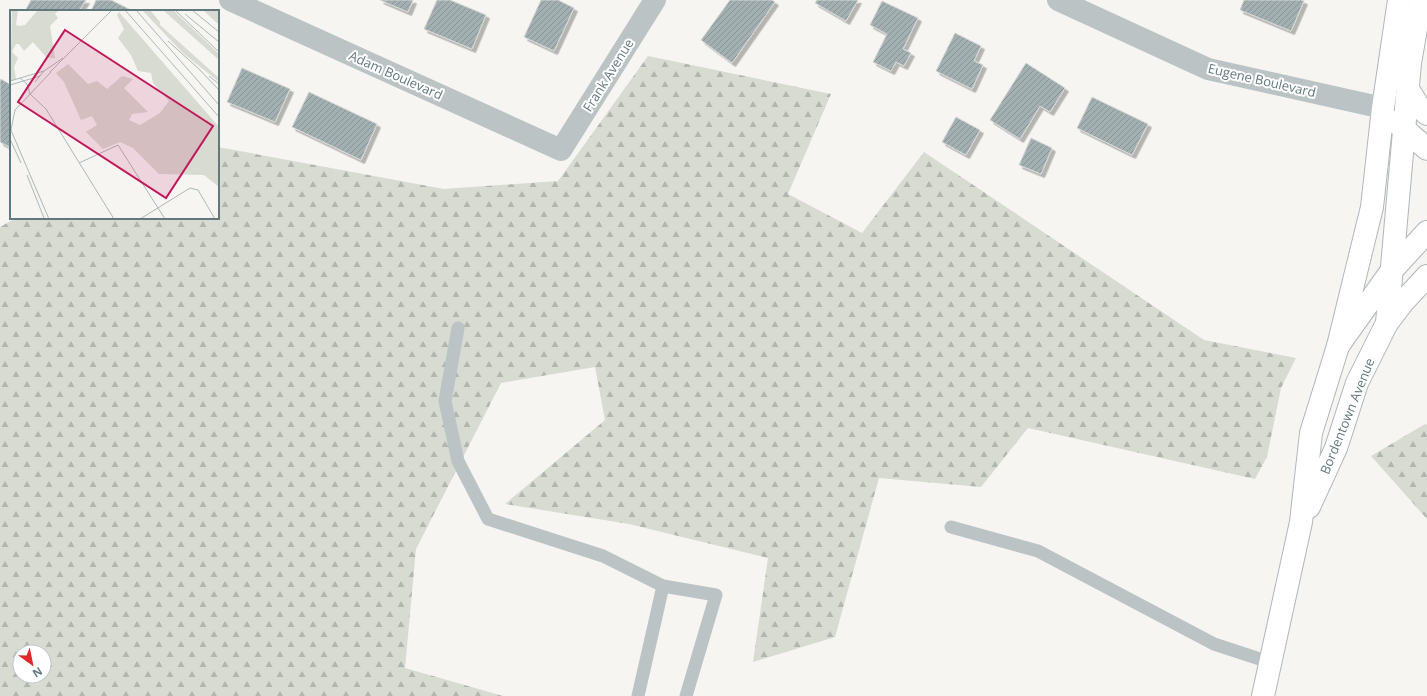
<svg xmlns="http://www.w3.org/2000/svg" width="1427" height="696" font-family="'Open Sans',sans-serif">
  <defs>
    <pattern id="forest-firs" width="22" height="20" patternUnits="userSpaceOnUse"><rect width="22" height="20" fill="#d7dbd2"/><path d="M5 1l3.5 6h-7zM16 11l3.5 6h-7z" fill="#b2b6b0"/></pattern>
    <pattern id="building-hatch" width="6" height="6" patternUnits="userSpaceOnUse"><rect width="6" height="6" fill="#a3b0b2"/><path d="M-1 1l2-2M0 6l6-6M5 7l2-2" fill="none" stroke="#889496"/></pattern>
    <filter id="shadow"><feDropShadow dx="3.5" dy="3.5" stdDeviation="0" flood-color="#0004"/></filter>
  </defs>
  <rect width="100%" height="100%" fill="#f6f5f2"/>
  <g fill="url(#forest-firs)" fill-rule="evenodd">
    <path d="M 648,56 L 831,94 L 788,194 L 862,233 L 924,152 L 1204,340 L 1296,358 L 1281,388 L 1267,457 L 1255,479 L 1028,428 L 981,487 L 879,478 L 835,637 L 753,662 L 768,558 L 629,524 L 505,504 L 605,420 L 595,367 L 501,383 L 416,549 L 405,668 L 503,696 L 0,696 L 0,227 L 16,218 L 218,218 L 218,147 L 444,189 L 558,181 ZM 20,652 L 44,652 L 44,676 L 20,676 Z"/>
    <polygon points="1425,424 1427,425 1427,519 1371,456"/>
  </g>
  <g fill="url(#building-hatch)" stroke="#d7d7d5" filter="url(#shadow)">
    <polygon points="31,0 86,0 79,11 25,11"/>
    <polygon points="96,0 111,0 133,11 91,11"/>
    <polygon points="380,0 413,0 408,12"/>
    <polygon points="437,0 450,0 486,15 472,49 424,29"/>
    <polygon points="541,0 558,0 574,8 554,51 524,37"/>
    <polygon points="730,0 772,0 775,2 732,63 701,40"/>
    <polygon points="817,0 858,0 846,21 815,3"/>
    <polygon points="1244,0 1301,0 1304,1 1291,31 1240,10"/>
    <polygon points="882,1 918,18 903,49 911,53 904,66 896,62 891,71 873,62 887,34 870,25"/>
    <polygon points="955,33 981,46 974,61 983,65 972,89 936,71"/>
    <polygon points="1026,63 1065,88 1050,112 1040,106 1020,139 990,120"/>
    <polygon points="242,68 290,89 275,122 227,102"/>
    <polygon points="1,79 11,85 11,148 0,142 0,81"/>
    <polygon points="309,92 377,124 361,160 292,127"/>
    <polygon points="1092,97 1148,124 1132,155 1077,128"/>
    <polygon points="956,117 980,130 966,155 942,142"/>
    <polygon points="1031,138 1052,148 1041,174 1019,165"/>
  </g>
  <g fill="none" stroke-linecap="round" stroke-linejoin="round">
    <defs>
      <g id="secondary">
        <polyline points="1309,507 1336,448 1357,383 1387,323 1403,302 1427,276"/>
        <polyline points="1263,696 1301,522 1311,433 1338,346 1392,270 1427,232"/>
      </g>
      <g id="highway">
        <polyline points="1408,89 1419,107 1427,114"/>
        <polyline points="1396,122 1427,149"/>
        <polyline points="1387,323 1410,63 1421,0"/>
        <polyline points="1338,346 1372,207 1383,108 1399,0"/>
      </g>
    </defs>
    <use href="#secondary" stroke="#afb7b9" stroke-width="24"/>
    <use href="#highway" stroke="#b0b6b8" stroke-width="24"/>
    <g stroke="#bcc3c5" stroke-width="13">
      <polyline points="458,328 445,401 458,461 488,519 603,556 663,586 716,595 686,696"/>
      <polyline points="951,527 1038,551 1214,644 1269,662"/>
      <polyline points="638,696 663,586"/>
    </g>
    <g stroke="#bcc3c5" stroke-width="22">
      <polyline points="230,0 561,150 655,0"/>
      <polyline points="1058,0 1208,69 1383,108"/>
    </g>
    <use href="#secondary" stroke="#fff" stroke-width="22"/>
    <use href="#highway" stroke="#fff" stroke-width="22"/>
  </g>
  <g text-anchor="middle" stroke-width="4" stroke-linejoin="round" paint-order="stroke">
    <g font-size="13" fill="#61787d" stroke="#fff">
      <text transform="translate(396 75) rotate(24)" y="5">Adam Boulevard</text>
      <text transform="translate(608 75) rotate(-58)" y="5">Frank Avenue</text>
      <text transform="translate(1262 80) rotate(13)" y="5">Eugene Boulevard</text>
      <text transform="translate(1347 416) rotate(-68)" y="5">Bordentown Avenue</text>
    </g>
  </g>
  <g transform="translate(10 10)">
    <rect width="209" height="209" fill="#f6f5f2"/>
    <path d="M 132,0 L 140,0 L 150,12 L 150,15 L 209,68 L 209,72 L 173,43 ZM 153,0 L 163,0 L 209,44 L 209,50 Z" fill="#d7dbd2"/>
    <path d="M 2,0 L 8,0 L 6,15 L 10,16 L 15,15 L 28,0 L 49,0 L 45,4 L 48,8 L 40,16 L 45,48 L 37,48 L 23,32 L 14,41 L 9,34 L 6,34 L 2,42 L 8,48 L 4,57 L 6,69 L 0,71 ZM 193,0 L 208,0 L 209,14 L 207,13 ZM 109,2 L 209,117 L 209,177 L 194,165 L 149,164 L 123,138 L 110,132 L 93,139 L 76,122 L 87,115 L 82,106 L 71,110 L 54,72 L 46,63 L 58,54 L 78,74 L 87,71 L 97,79 L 112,66 L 123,69 L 114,78 L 138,102 L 122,104 L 119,110 L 130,115 L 150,103 L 159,91 L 143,73 L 141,63 L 128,61 L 121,45 L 108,28 L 114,19 L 107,5 Z" fill="#d7dbd2"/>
    <path fill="none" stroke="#adb8b8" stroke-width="1" d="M 115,0 L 209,107M 126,0 L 209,95M 165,0 L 209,42M 182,0 L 209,22M 175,4 L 209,32M 158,31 L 189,59M 189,59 L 209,80M 40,62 L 102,0M 199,66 L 209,74M 10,68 L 17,74 L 20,84M 0,71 L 34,61 L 53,48M 25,72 L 34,61M 0,75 L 30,66M 20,84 L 36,99 L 104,209M 0,118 L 39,209M 1,120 L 5,100 L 41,62M 0,129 L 11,153M 69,153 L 108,135 L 155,209M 17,165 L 34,208M 130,209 L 180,178 L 188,180 L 205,209"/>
    <path fill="#c2185b" fill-opacity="0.15" stroke="#c2185b" stroke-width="2" d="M 55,20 L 203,116 L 156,188 L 8,92 Z"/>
    <rect width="209" height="209" fill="none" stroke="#61787d" stroke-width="2"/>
  </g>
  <g transform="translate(32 664) rotate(147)"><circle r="19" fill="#ffffff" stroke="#c0c9cb"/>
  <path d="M0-3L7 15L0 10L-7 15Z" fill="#e02828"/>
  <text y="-6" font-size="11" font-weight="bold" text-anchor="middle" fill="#61787d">N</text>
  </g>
</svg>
